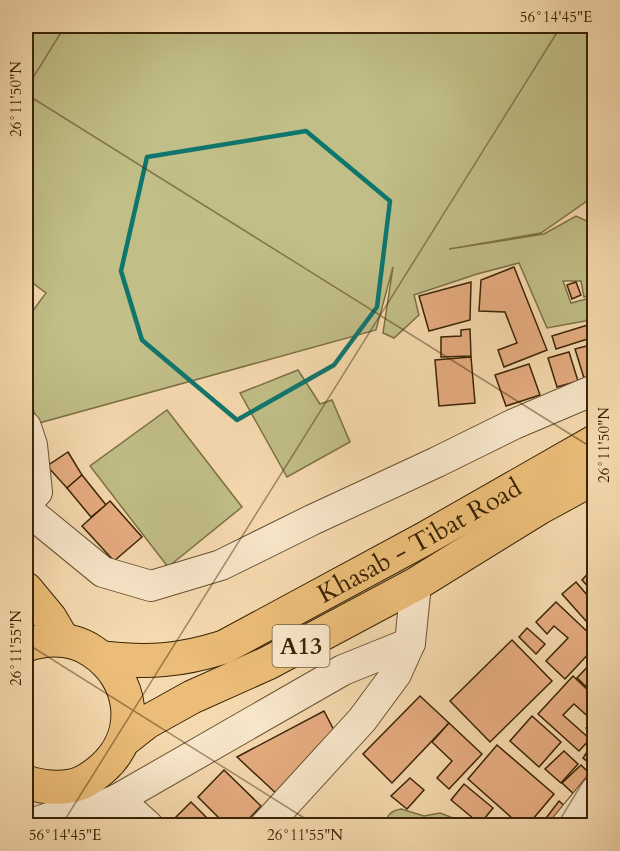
<svg xmlns="http://www.w3.org/2000/svg" width="620" height="851" font-family="Cardo,serif">
  <rect width="100%" height="100%" fill="#f6daaf"/>
  <filter id="stains"><feTurbulence type="fractalNoise" baseFrequency=".00333" numOctaves="4"/><feColorMatrix values="0 0 0 0 .2 0 0 0 0 .09 0 0 0 0 .02 0 0 0 .5 -.17"/></filter>
  <radialGradient id="worn" r=".72"><stop offset=".6" stop-color="#630" stop-opacity="0"/><stop offset="1" stop-color="#630" stop-opacity=".3"/></radialGradient>
  <g fill="#c1be87" stroke="#7d7046" stroke-width="1.5">
    <polygon points="26,26 594,26 594,196 541,233 449,249 544,234 576,216 589,222 591,249 594,250 594,294 584,297 581,281 563,281 571,303 594,297 594,312 585,321 547,328 519,263 477,274 414,295 419,315 394,338 383,333 393,267 376,330 39,423 26,395 26,320 46,293 26,278"/>
    <polygon points="298,370 320,404 332,400 350,442 287,477 240,393"/>
    <polygon points="167,410 242,507 168,567 90,466"/>
    <path d="M 401,809 L 424,816 L 440,813 L 456,819 L 458,825 L 386,825 C 387,815 390,811 401,809 Z"/>
  </g>
  <g fill="#e7ad81" stroke="#392305" stroke-width="1.5">
    <polygon points="514,267 547,350 504,367 498,350 517,343 505,312 479,311 481,280"/>
    <polygon points="471,282 470,320 429,331 419,296"/>
    <polygon points="576,282 581,295 572,299 567,285"/>
    <polygon points="591,324 594,337 556,349 552,336"/>
    <polygon points="470,329 471,356 441,357 441,337 461,336 461,330"/>
    <polygon points="594,344 594,375 584,378 575,349"/>
    <polygon points="569,352 578,381 557,387 548,358"/>
    <polygon points="471,357 475,403 439,406 435,360"/>
    <polygon points="529,364 540,395 506,406 495,375"/>
    <polygon points="68,452 82,475 67,488 47,466"/>
    <polygon points="82,475 106,505 91,517 67,488"/>
    <polygon points="110,501 142,537 114,561 82,526"/>
    <polygon points="594,567 594,593 582,580"/>
    <polygon points="576,582 594,603 594,614 586,621 562,594"/>
    <polygon points="556,602 594,638 594,648 565,679 546,661 568,638 554,626 547,634 536,622"/>
    <polygon points="527,628 545,644 536,654 519,637"/>
    <polygon points="512,640 552,681 490,742 450,701"/>
    <polygon points="594,660 594,694 577,678"/>
    <polygon points="573,676 594,696 594,736 586,728 593,721 574,704 563,715 590,739 579,751 538,714"/>
    <polygon points="420,696 449,723 392,783 363,754"/>
    <polygon points="324,711 337,736 280,797 237,757"/>
    <polygon points="532,716 561,742 539,767 510,741"/>
    <polygon points="449,723 482,754 449,789 437,778 452,761 432,742"/>
    <polygon points="594,741 594,767 583,758"/>
    <polygon points="497,745 554,794 527,826 521,826 468,779"/>
    <polygon points="564,751 578,764 561,783 545,769"/>
    <polygon points="581,765 594,778 577,797 562,783"/>
    <polygon points="224,770 261,806 242,826 227,826 198,797"/>
    <polygon points="410,778 424,790 407,809 391,796"/>
    <polygon points="464,784 493,808 480,824 451,800"/>
    <polygon points="559,801 567,808 553,826 540,826"/>
    <polygon points="191,802 215,826 167,826"/>
  </g>
  <g fill="none" stroke-linecap="round" stroke-linejoin="round">
    <defs>
      <g id="minor">
        <polyline points="26,427 32,445 37,492 26,503"/>
        <polyline points="26,509 103,572 151,586 221,565 312,520 437,462 514,424 594,390"/>
        <polyline points="118,799 148,826"/>
        <polyline points="26,826 57,815 97,808 118,799 343,670 410,643"/>
        <polyline points="265,826 362,720 396,674 410,643 416,584"/>
        <polyline points="566,826 594,792"/>
      </g>
      <polyline id="major" points="26,589 50,618 63,640"/>
      <g id="highway">
        <path d="M 26,645 C 48,638 71,637 92,651 C 134,678 141,734 103,768 C 94,776 83,784 71,786 C 55,789 41,787 26,782"/>
        <path id="s1" d="M 103,658 C 148,663 180,661 224,647 L 424,539 L 594,442"/>
        <polyline points="124,740 147,722 192,697 268,663 416,584 539,508 594,478"/>
      </g>
    </defs>
    <use href="#minor" stroke="#685130" stroke-width="32"/>
    <use href="#major" stroke="#392305" stroke-width="35"/>
    <use href="#highway" stroke="#392305" stroke-width="35"/>
    <use href="#minor" stroke="#f9e7cb" stroke-width="30"/>
    <use href="#major" stroke="#ebbd78" stroke-width="33"/>
    <use href="#highway" stroke="#ebbd78" stroke-width="33"/>
  </g>
  <path fill="none" stroke="#0f766e" stroke-width="4.5" stroke-linejoin="round" d="M 306,131 L 390,201 L 377,307 L 334,365 L 237,420 L 142,340 L 121,271 L 147,157 Z"/>
  <path fill="none" stroke="#392305" stroke-width="1.5" stroke-opacity="0.45" d="M 26,89 L 65,26M 26,94 L 594,449M 26,643 L 317,826M 61,826 L 561,26M 556,826 L 594,764"/>
  <g text-anchor="middle" stroke-width="4.5" stroke-linejoin="round" paint-order="stroke">
    <rect fill="#f9e7cb" stroke="#735e40" stroke-width="1.5" x="272.5" y="625" width="57" height="42" rx="4.5"/>
    <g font-size="24" font-weight="bold" fill="#392305">
      <text x="301" y="654">A13</text>
    </g>
    <g font-size="26" fill="#392305" stroke="#f9e7cb">
      <text dy="9" stroke="none"><textPath href="#s1" startOffset="345">Khasab - Tibat Road</textPath></text>
    </g>
  </g>
  <rect width="620" height="851" fill="none" stroke="#f6daaf" stroke-width="66"/>
  <rect x="33" y="33" width="554" height="785" fill="none" stroke="#392305" stroke-width="2"/>
  <g font-size="15" text-anchor="middle" fill="#392305">
    <text x="556" y="22">56°14'45"E</text>
    <text transform="translate(16 99) rotate(-90)" y="5">26°11'50"N</text>
    <text transform="translate(604 445) rotate(-90)" y="5">26°11'50"N</text>
    <text transform="translate(16 648) rotate(-90)" y="5">26°11'55"N</text>
    <text x="65" y="840">56°14'45"E</text>
    <text x="305" y="840">26°11'55"N</text>
  </g>
  <rect width="100%" height="100%" filter="url(#stains)"/>
  <rect width="100%" height="100%" fill="url(#worn)"/>
</svg>
